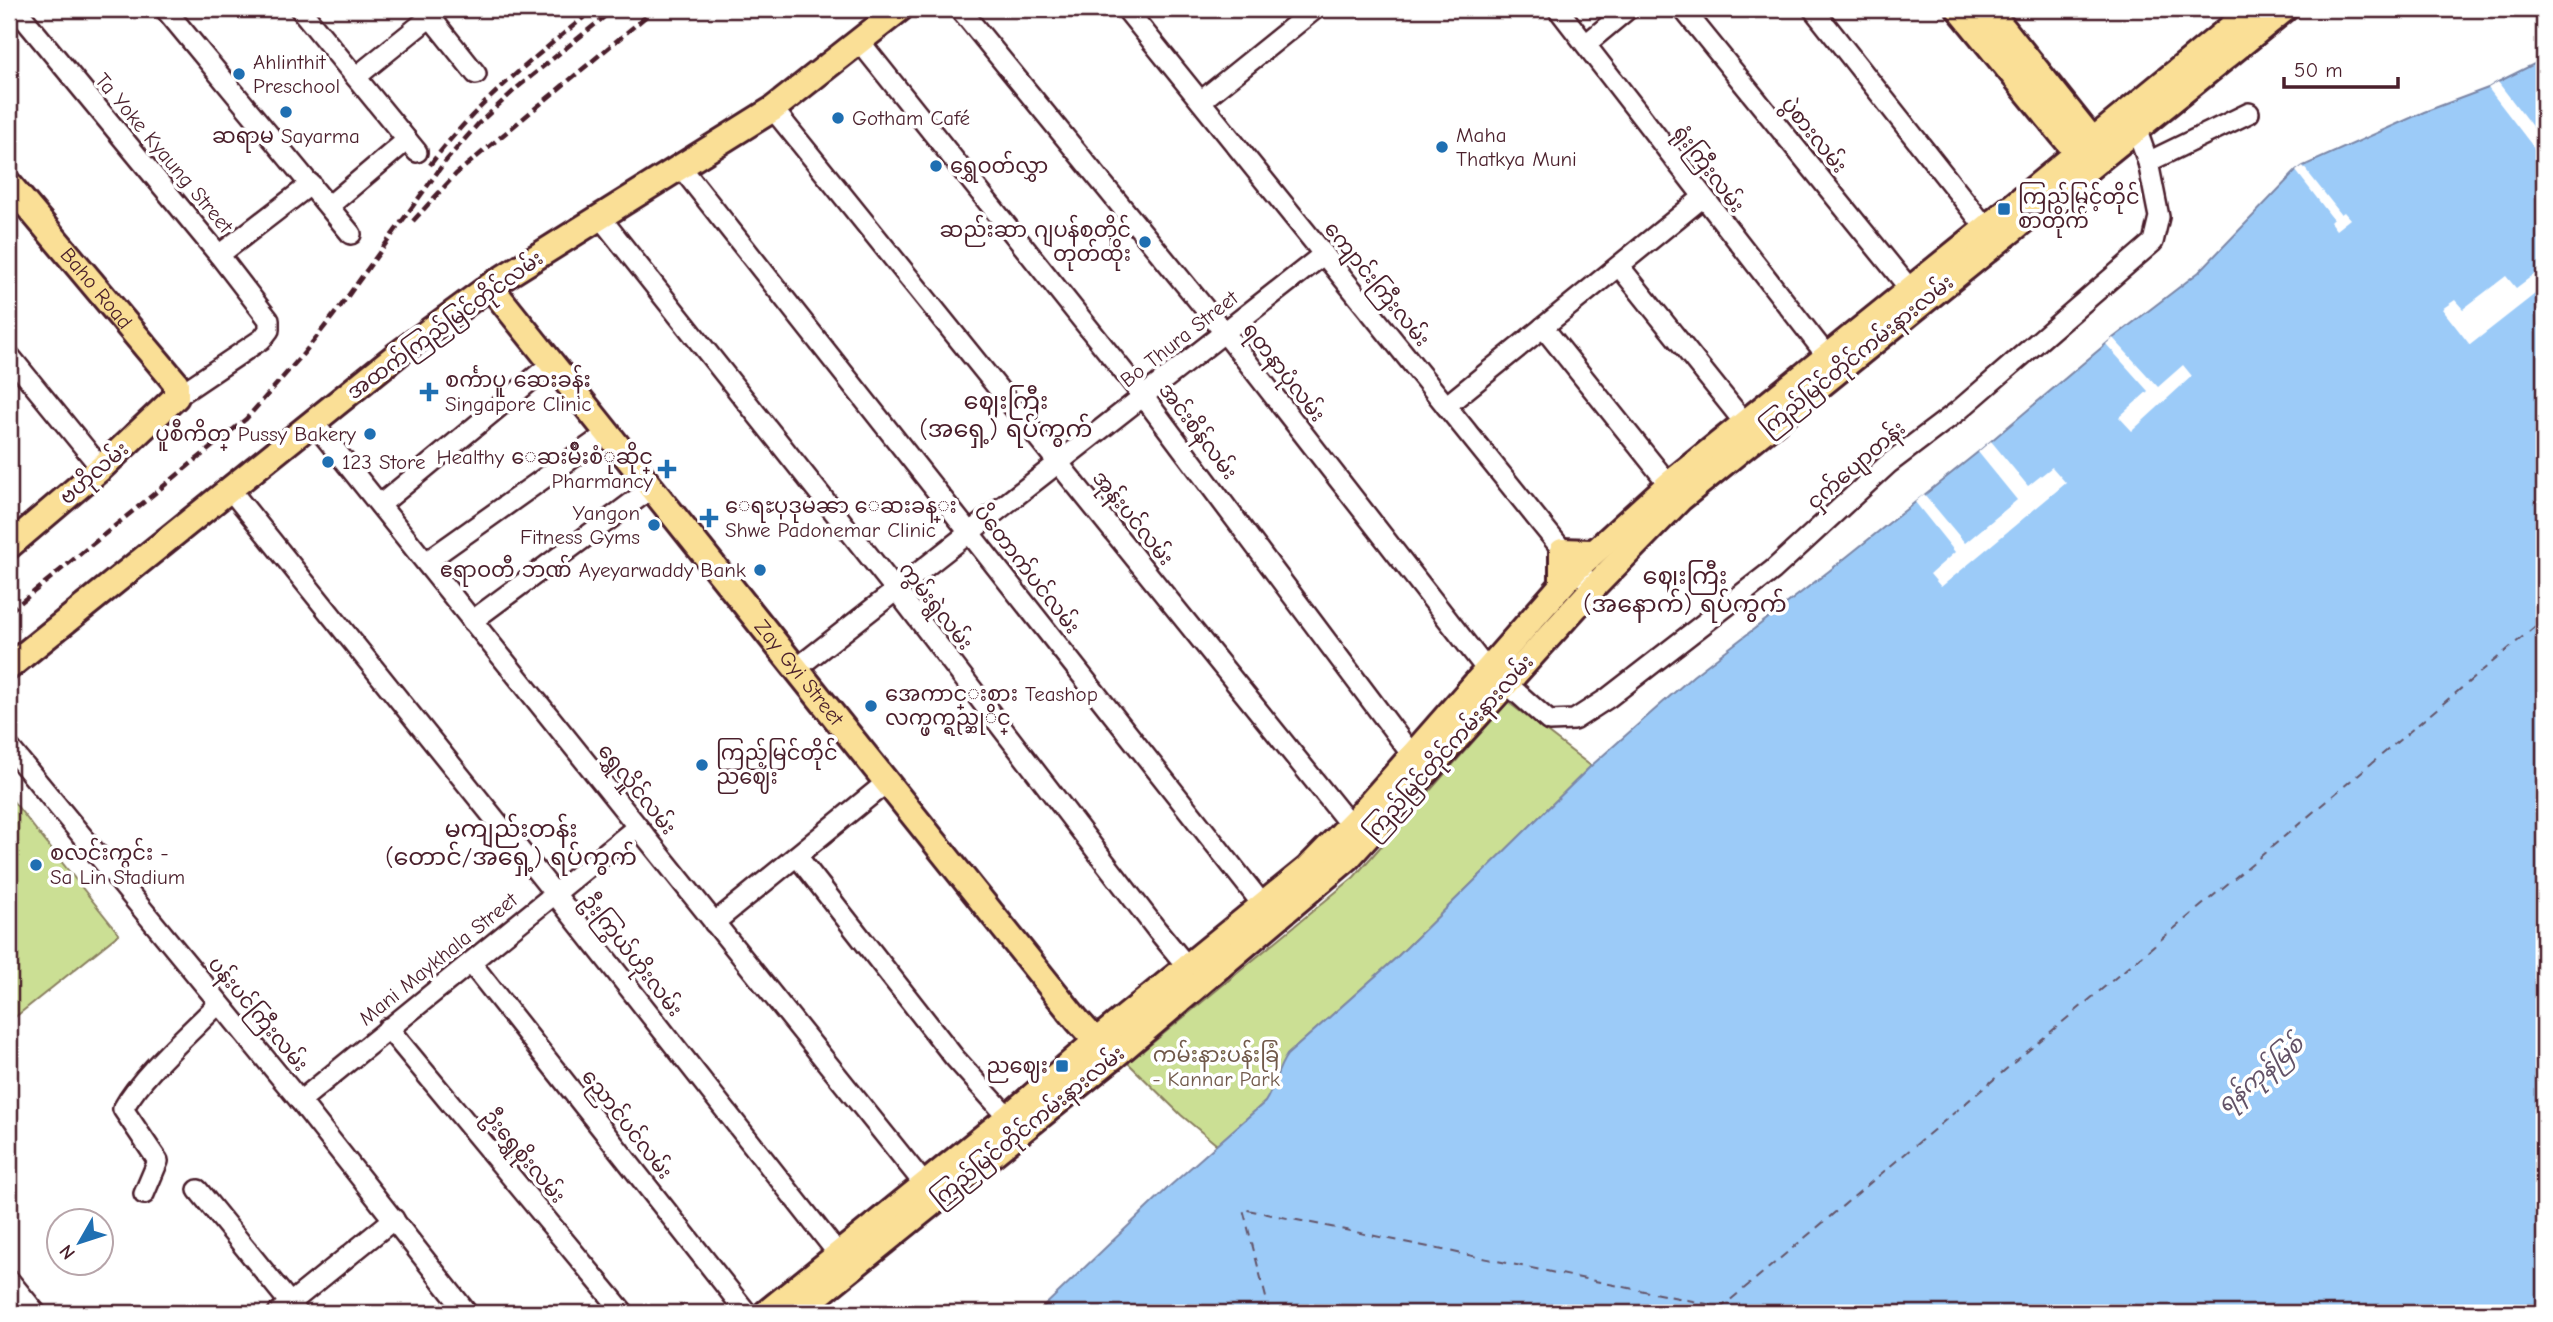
<svg xmlns="http://www.w3.org/2000/svg" width="2553" height="1322" font-family="'Comic Neue','Noto Sans Myanmar',sans-serif">
  <rect width="100%" height="100%" fill="#fff"/>
  <filter id="ink" filterUnits="userSpaceOnUse"><feTurbulence type="fractalNoise" baseFrequency=".0143" numOctaves="2"/><feDisplacementMap in="SourceGraphic" scale="14" xChannelSelector="R" yChannelSelector="G"/><feConvolveMatrix kernelMatrix="1 2 1 2 8 2 1 2 1" color-interpolation-filters="sRGB"/></filter>
  <g filter="url(#ink)">
    <g fill="#cbdf94" stroke="#8a7f60" stroke-width="2">
      <polygon points="1508,702 1591,766 1396,958 1287,1055 1272,1093 1265,1102 1217,1145 1181,1115 1128,1063 1354,877"/>
      <polygon points="9,796 119,934 9,1022"/>
    </g>
    <path fill="#9ccbf8" stroke="#7b86a6" stroke-width="2" d="M 2544,59 L 2544,1313 L 1037,1313 L 1170,1186 L 1265,1102 C 1275,1087 1276,1070 1287,1055 L 1396,958 L 1591,766 L 1693,676 L 1829,571 L 1978,452 L 2113,338 L 2199,272 L 2296,171 L 2303,166 L 2424,112 L 2488,88 L 2498,82 Z"/>
    <g fill="#fff">
      <polygon points="2498,82 2544,142 2544,161 2488,88"/>
      <polygon points="2303,166 2341,214 2344,212 2350,219 2336,230 2330,222 2333,219 2296,171"/>
      <polygon points="2544,267 2544,287 2470,345 2442,309 2455,300 2463,309 2506,276 2516,288"/>
      <polygon points="2113,338 2158,387 2183,365 2192,376 2132,431 2119,417 2148,391 2106,344"/>
      <polygon points="1991,441 2028,486 2052,467 2066,483 1941,587 1930,574 1955,552 1915,502 1924,494 1965,543 2017,500 1978,452"/>
    </g>
    <g fill="none" stroke-linecap="round" stroke-linejoin="round">
      <polyline stroke="#635368" stroke-width="2" stroke-dasharray="9 7" stroke-linecap="butt" points="1270,1313 1243,1209 1722,1307 2544,619"/>
      <defs>
        <g id="minor">
          <polyline points="16,9 219,255 269,320 269,330 262,339 176,397"/>
          <polyline points="165,9 351,234"/>
          <polyline points="300,9 417,152"/>
          <polyline points="424,9 476,74"/>
          <polyline points="960,9 1224,332 1487,670 1506,683 1549,721 1574,720 1608,698 1773,570 1888,464 1958,411 2153,242 2159,217 2148,162 2137,131"/>
          <polyline points="1126,9 1593,588"/>
          <polyline points="1558,9 1827,356"/>
          <polyline points="1683,9 1918,299"/>
          <polyline points="1813,9 1986,228"/>
          <polyline points="860,42 1143,396 1412,755"/>
          <polyline points="1586,44 1628,9"/>
          <polyline points="356,77 440,9"/>
          <polyline points="1201,101 1315,9"/>
          <polyline points="773,109 1351,826 1361,834"/>
          <polyline points="2148,162 2249,113"/>
          <polyline points="680,166 1263,905"/>
          <polyline points="329,206 407,140"/>
          <polyline points="600,217 896,590 1157,930 1195,976"/>
          <polyline points="219,255 311,184"/>
          <polyline points="1619,266 1744,422"/>
          <polyline points="1543,327 1676,493"/>
          <polyline points="9,355 101,468"/>
          <polyline points="1446,406 1702,198"/>
          <path d="M 313,422 C 519,675 721,931 925,1185"/>
          <polyline points="229,488 555,894 847,1265"/>
          <polyline points="380,505 552,363"/>
          <polyline points="426,562 609,432"/>
          <polyline points="472,621 653,487"/>
          <polyline points="797,668 1324,254"/>
          <polyline points="9,747 300,1101 467,1313"/>
          <polyline points="797,856 954,1057 1008,1117"/>
          <polyline points="714,923 887,782"/>
          <polyline points="471,963 747,1313"/>
          <polyline points="388,1028 624,1313"/>
          <polyline points="300,1101 637,827"/>
          <polyline points="198,1190 298,1313"/>
          <path d="M 144,1194 L 158,1161 L 123,1109 C 143,1073 190,1033 219,1003"/>
          <polyline points="9,1280 36,1313"/>
          <polyline points="278,1313 394,1219"/>
        </g>
        <g id="major">
          <polyline points="1959,9 2087,165"/>
          <polyline points="1988,9 2102,152"/>
          <path id="s1" d="M 9,184 L 176,383 L 176,397 L 101,468 L 9,546"/>
          <path id="s2" d="M 490,286 L 1077,1020 L 1106,1052"/>
          <polyline points="1562,584 1562,551 1592,552"/>
          <polyline points="9,667 398,354 490,286 773,109 900,9"/>
          <polyline points="766,1313 1008,1117 1096,1041 1308,868 1359,816 1576,569 1669,484 1986,228 2253,9"/>
          <polyline points="796,1313 1112,1058 1348,858 1593,588 1680,499 2285,9"/>
        </g>
      </defs>
      <use href="#minor" stroke="#4a1f2b" stroke-width="24"/>
      <use href="#major" stroke="#4a1f2b" stroke-width="30"/>
      <use href="#minor" stroke="#fff" stroke-width="19"/>
      <use href="#major" stroke="#fadf96" stroke-width="24"/>
      <g stroke="#4a1f2b" stroke-width="4.5" stroke-dasharray="10 5" stroke-linecap="butt">
        <path d="M 430,165 C 476,103 535,57 594,9"/>
        <polyline points="413,221 456,174 655,9"/>
        <polyline points="9,612 246,419 304,353 340,307 444,163 478,124 518,87 614,9"/>
      </g>
    </g>
  </g>
  <g fill="#1f6fb2" stroke="#fff" stroke-width="2.5">
    <circle cx="239" cy="74" r="7"/>
    <circle cx="286" cy="112" r="7"/>
    <circle cx="838" cy="118" r="7"/>
    <circle cx="1442" cy="147" r="7"/>
    <circle cx="936" cy="166" r="7"/>
    <rect x="1997" y="202" width="14" height="14" rx="3.5"/>
    <circle cx="1145" cy="242" r="7"/>
    <path d="M425.5 381.5h7v7h7v7h-7v7h-7v-7h-7v-7h7z"/>
    <circle cx="370" cy="434" r="7"/>
    <circle cx="328" cy="462" r="7"/>
    <path d="M663.5 458.5h7v7h7v7h-7v7h-7v-7h-7v-7h7z"/>
    <path d="M705.5 507.5h7v7h7v7h-7v7h-7v-7h-7v-7h7z"/>
    <circle cx="654" cy="525" r="7"/>
    <circle cx="760" cy="570" r="7"/>
    <circle cx="871" cy="706" r="7"/>
    <circle cx="702" cy="765" r="7"/>
    <circle cx="36" cy="865" r="7"/>
    <rect x="1055" y="1059" width="14" height="14" rx="3.5"/>
  </g>
  <g text-anchor="middle" stroke-width="7" stroke-linejoin="round" paint-order="stroke">
    <g font-size="21" fill="#4a1f2b" stroke="#fff" text-anchor="start">
      <text x="253" y="69">Ahlinthit<tspan x="253" dy="24">Preschool</tspan></text>
      <text x="852" y="125">Gotham Café</text>
      <text x="1456" y="142">Maha<tspan x="1456" dy="24">Thatkya Muni</tspan></text>
      <text x="286" y="143" text-anchor="middle">ဆရာမ Sayarma</text>
      <text x="950" y="173">ရွှေဝတ်လွှာ</text>
      <text x="2018" y="204">ကြည့်မြင့်တိုင်<tspan x="2018" dy="24">စာတိုက်</tspan></text>
      <text x="1131" y="237" text-anchor="end">ဆည်းဆာ ဂျပန်စတိုင်<tspan x="1131" dy="24">တုတ်ထိုး</tspan></text>
      <text x="445" y="387">စင်္ကာပူ ဆေးခန်း<tspan x="445" dy="24">Singapore Clinic</tspan></text>
      <text x="356" y="441" text-anchor="end">ပူစီကိတ္ Pussy Bakery</text>
      <text x="653" y="464" text-anchor="end">Healthy ေဆးမ်ိဳးစံုဆိုင္<tspan x="653" dy="24">Pharmancy</tspan></text>
      <text x="342" y="469">123 Store</text>
      <text x="725" y="513">ေရႊပုဒုမၼာ ေဆးခန္း<tspan x="725" dy="24">Shwe Padonemar Clinic</tspan></text>
      <text x="640" y="520" text-anchor="end">Yangon<tspan x="640" dy="24">Fitness Gyms</tspan></text>
      <text x="746" y="577" text-anchor="end">ဧရာဝတီ ဘဏ် Ayeyarwaddy Bank</text>
      <text x="885" y="701">အေကာင္းစား Teashop<tspan x="885" dy="24">လက္ဖက္ရည္ဆုိင္</tspan></text>
      <text x="716" y="760">ကြည့်မြင်တိုင်<tspan x="716" dy="24">ညဈေး</tspan></text>
      <text x="50" y="860">စလင်းကွင်း -<tspan x="50" dy="24">Sa Lin Stadium</tspan></text>
      <text x="1048" y="1073" text-anchor="end">ညဈေး</text>
    </g>
    <g font-size="21" fill="#4a1f2b" stroke="#fff">
      <text transform="translate(1814 135) rotate(51)" y="7">ပွဲစားလမ်း</text>
      <text transform="translate(164 153) rotate(50)" y="7">Ta Yoke Kyaung Street</text>
      <text transform="translate(1709 169) rotate(53)" y="7">ရုံးကြီးလမ်း</text>
      <text transform="translate(1377 284) rotate(51)" y="7">ကျောင်းကြီးလမ်း</text>
      <text dy="7" stroke="none"><textPath href="#s1" startOffset="136">Baho Road</textPath></text>
      <text transform="translate(445 325) rotate(-36)" y="7">အထက်ကြည်မြင်တိုင်လမ်း</text>
      <text transform="translate(1179 339) rotate(-38)" y="7">Bo Thura Street</text>
      <text transform="translate(1857 355) rotate(-39)" y="7">ကြည်မြင်တိုင်ကမ်းနားလမ်း</text>
      <text transform="translate(1284 372) rotate(52)" y="7">ရတနာပုံလမ်း</text>
      <text transform="translate(1198 431) rotate(53)" y="7">အင်းစိန်လမ်း</text>
      <text transform="translate(1856 465) rotate(-41)" y="7">ငှက်ပျောတန်း</text>
      <text transform="translate(94 473) rotate(-41)" y="7">ဗဟိုလမ်း</text>
      <text transform="translate(1133 518) rotate(51)" y="7">အုန်းပင်လမ်း</text>
      <text transform="translate(1027 569) rotate(52)" y="7">ပိတောက်ပင်လမ်း</text>
      <text transform="translate(936 606) rotate(52)" y="7">ကွမ်းရွဲလမ်း</text>
      <text dy="7" stroke="none"><textPath href="#s2" startOffset="495">Zay Gyi Street</textPath></text>
      <text transform="translate(1449 747) rotate(-48)" y="7">ကြည်မြင်တိုင်ကမ်းနားလမ်း</text>
      <text transform="translate(637 789) rotate(51)" y="7">ရွှေလှိုင်လမ်း</text>
      <text transform="translate(632 955) rotate(52)" y="7">ဦးကြွယ်ဟိုးလမ်း</text>
      <text transform="translate(438 959) rotate(-39)" y="7">Mani Maykhala Street</text>
      <text transform="translate(258 1014) rotate(50)" y="7">ပန်းပင်ကြီးလမ်း</text>
      <text transform="translate(627 1124) rotate(52)" y="7">ညောင်ပင်လမ်း</text>
      <text transform="translate(1028 1126) rotate(-39)" y="7">ကြည်မြင်တိုင်ကမ်းနားလမ်း</text>
      <text transform="translate(524 1156) rotate(50)" y="7">ဦးရွှေစိုးလမ်း</text>
    </g>
    <g font-size="21" fill="#71594a" stroke="#fff">
      <text x="1216" y="1062">ကမ်းနားပန်းခြံ<tspan x="1216" dy="24">- Kannar Park</tspan></text>
    </g>
    <g font-size="23" font-style="italic" fill="#635368" stroke="#fff">
      <text transform="translate(2260 1074) rotate(-40)" y="8">ရန်ကုန်မြစ်</text>
    </g>
    <g font-size="24" fill="#4a1f2b" stroke="#fff">
      <text x="1006" y="409">ဈေးကြီး<tspan x="1006" dy="28">(အရှေ့) ရပ်ကွက်</tspan></text>
      <text x="1685" y="584">ဈေးကြီး<tspan x="1685" dy="28">(အနောက်) ရပ်ကွက်</tspan></text>
      <text x="511" y="837">မကျည်းတန်း<tspan x="511" dy="28">(တောင်/အရှေ့) ရပ်ကွက်</tspan></text>
    </g>
  </g>
  <rect width="2553" height="1322" fill="none" stroke="#fff" stroke-width="35"/>
  <rect x="18" y="18" width="2518" height="1287" fill="none" stroke="#4a1f2b" stroke-width="2.5" filter="url(#ink)"/>
  <g transform="translate(80 1242) rotate(231)"><circle r="33" fill="#ffffff" stroke="#b7a5aa" stroke-width="2"/>
  <path d="M0-5L12 26L0 18L-12 26Z" fill="#1f6fb2"/>
  <text y="-10" font-size="19" font-weight="bold" text-anchor="middle" fill="#4a1f2b">N</text>
  </g>
  <path d="M2284 77v10h114v-10" fill="none" stroke="#4a1f2b" stroke-width="3.5"/>
  <text x="2294" y="77" font-size="21" fill="#4a1f2b" stroke="#ffffff" stroke-width="5" paint-order="stroke">50 m</text>
</svg>
